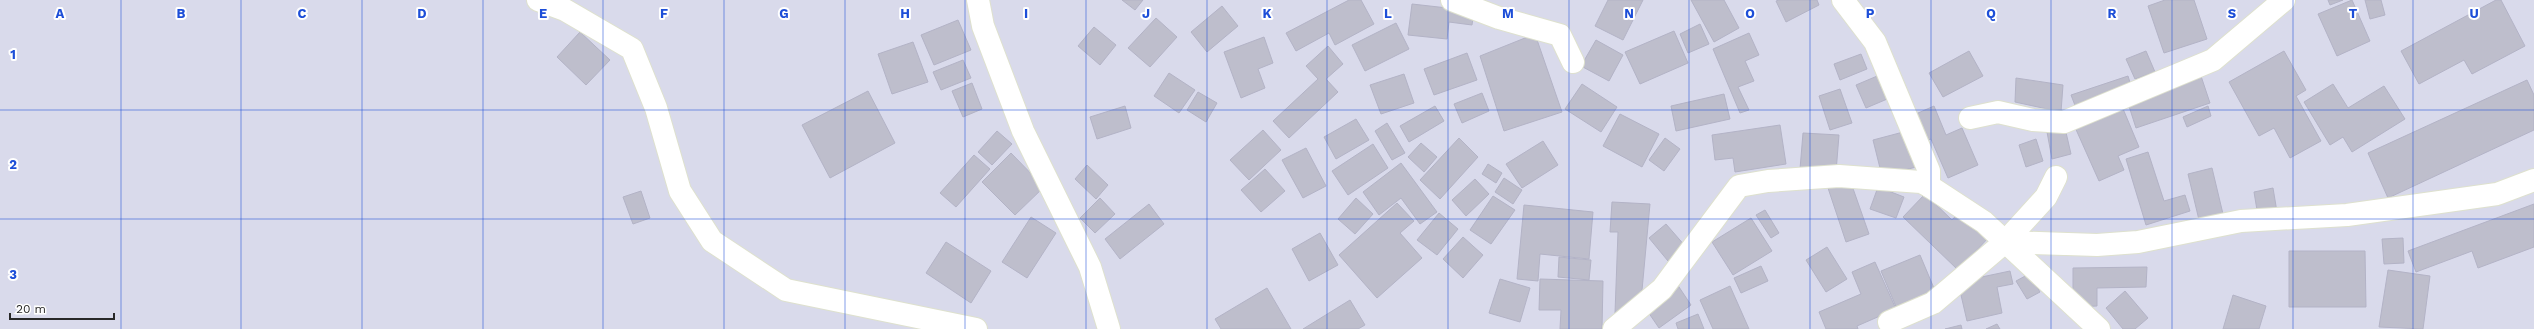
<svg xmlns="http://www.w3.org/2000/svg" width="2534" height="329" font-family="'Work Sans',sans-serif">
  <rect width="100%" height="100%" fill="#d9daeb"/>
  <g fill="#bebecc" stroke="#b3b3c6">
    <polygon points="1122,0 1143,0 1135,10"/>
    <polygon points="1349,0 1361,0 1374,24 1335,45 1329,33 1296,51 1286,33"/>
    <polygon points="1608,0 1643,0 1623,40 1595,26"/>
    <polygon points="1691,0 1724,0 1739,28 1714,42"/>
    <polygon points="1779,0 1817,0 1819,5 1786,22 1776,1"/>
    <polygon points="2165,0 2194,0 2207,39 2164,53 2148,6"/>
    <polygon points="2328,0 2343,0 2330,5"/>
    <polygon points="2352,0 2370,41 2337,56 2318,14"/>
    <polygon points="2365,0 2381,0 2385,15 2370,19"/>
    <polygon points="2496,0 2501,0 2525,46 2472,74 2464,60 2419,84 2401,51"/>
    <polygon points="1412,4 1474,11 1472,25 1449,22 1447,39 1408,35"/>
    <polygon points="1222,6 1238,26 1207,52 1191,32"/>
    <polygon points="1156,18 1177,37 1150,67 1128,48"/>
    <polygon points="958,20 971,50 934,65 921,35"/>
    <polygon points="1396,23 1409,49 1365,71 1352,45"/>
    <polygon points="1700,24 1709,44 1688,53 1680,34"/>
    <polygon points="1094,27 1116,45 1100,65 1078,46"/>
    <polygon points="1674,31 1688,63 1640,84 1625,52"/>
    <polygon points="580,32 610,60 586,85 557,57"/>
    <polygon points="1749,33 1759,55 1745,61 1754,81 1738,87 1749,110 1740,113 1713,49"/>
    <polygon points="1535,34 1562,112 1504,131 1480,56"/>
    <polygon points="1264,37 1273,63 1258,69 1265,88 1241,98 1224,52"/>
    <polygon points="1596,40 1623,55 1609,81 1581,66"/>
    <polygon points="913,42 928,82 892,94 878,54"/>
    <polygon points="1328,46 1343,64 1326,79 1338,92 1289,138 1273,121 1318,79 1306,66"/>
    <polygon points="1969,51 1983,76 1943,97 1929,73"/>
    <polygon points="2146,51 2155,72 2135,79 2126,59"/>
    <polygon points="2284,51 2306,90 2296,96 2321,141 2290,158 2274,128 2259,136 2229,82"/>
    <polygon points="1467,53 1477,80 1434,95 1424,69"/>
    <polygon points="1861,54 1867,69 1840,80 1834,64"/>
    <polygon points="963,60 971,78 941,90 933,72"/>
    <polygon points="1169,73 1195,90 1179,113 1154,96"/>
    <polygon points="1404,74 1414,103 1381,114 1370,85"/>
    <polygon points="1882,74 1892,97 1866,108 1856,85"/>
    <polygon points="2128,76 2132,89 2076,108 2071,95"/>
    <polygon points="2201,76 2210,103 2136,128 2127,100"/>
    <polygon points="2016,78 2063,85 2061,112 2015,102"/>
    <polygon points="2527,80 2534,95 2534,130 2388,198 2368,153"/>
    <polygon points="972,83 982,109 963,117 952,91"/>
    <polygon points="1582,84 1617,107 1601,132 1565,109"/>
    <polygon points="2333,84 2348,108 2384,86 2405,119 2352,152 2343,137 2330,145 2304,102"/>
    <polygon points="1840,89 1852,123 1830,130 1819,96"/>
    <polygon points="868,91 895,143 830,178 802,125"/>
    <polygon points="1198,92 1217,103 1206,122 1187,110"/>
    <polygon points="1482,93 1489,111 1462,123 1454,104"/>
    <polygon points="1724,94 1730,119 1676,131 1671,106"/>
    <polygon points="2121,104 2139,147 2118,156 2124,170 2099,181 2074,125"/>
    <polygon points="1125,106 1131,128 1097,139 1090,117"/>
    <polygon points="1435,106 1444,121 1409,142 1400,126"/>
    <polygon points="1934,106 1946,135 1962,128 1978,165 1948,178 1931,139 1920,143 1909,117"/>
    <polygon points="2208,106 2211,116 2187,127 2183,117"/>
    <polygon points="1620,114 1659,134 1642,167 1603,146"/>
    <polygon points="1356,119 1369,140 1336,159 1324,137"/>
    <polygon points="1387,123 1405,153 1392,160 1375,131"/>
    <polygon points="1780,125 1786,164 1735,172 1733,158 1715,160 1712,135"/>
    <polygon points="2065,128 2071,154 2052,159 2047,132"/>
    <polygon points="1263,130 1281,150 1249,180 1230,160"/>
    <polygon points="997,131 1012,144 992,165 978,152"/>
    <polygon points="1907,131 1916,167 1882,176 1873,140"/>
    <polygon points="1803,133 1839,135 1836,172 1800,169"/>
    <polygon points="1459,138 1478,157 1440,199 1420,180"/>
    <polygon points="1665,138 1680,149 1664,171 1649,160"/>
    <polygon points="2036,139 2043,161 2026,167 2019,145"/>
    <polygon points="1543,141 1558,165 1522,188 1506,164"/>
    <polygon points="1421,143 1437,157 1424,172 1408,157"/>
    <polygon points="1373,144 1388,168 1348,195 1332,171"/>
    <polygon points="1306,148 1326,186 1303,198 1282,160"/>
    <polygon points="2148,152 2164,201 2185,195 2190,211 2146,225 2126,159"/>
    <polygon points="1011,153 1044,187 1015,215 982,182"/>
    <polygon points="974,155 990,169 956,207 940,193"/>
    <polygon points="1401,163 1437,212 1420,224 1401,198 1379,215 1363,192"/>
    <polygon points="1488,164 1502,173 1496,183 1482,174"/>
    <polygon points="1087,165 1108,185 1096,199 1075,179"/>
    <polygon points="2212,168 2223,214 2199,220 2188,174"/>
    <polygon points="1265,169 1285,191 1261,212 1241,190"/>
    <polygon points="1504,178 1522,190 1513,204 1495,192"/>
    <polygon points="1475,179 1489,194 1466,216 1452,200"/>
    <polygon points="1850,180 1869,234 1846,242 1828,188"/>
    <polygon points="1878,187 1904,197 1896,218 1870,209"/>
    <polygon points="2273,188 2277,212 2258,216 2254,192"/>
    <polygon points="641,191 650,218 633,224 623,197"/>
    <polygon points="1925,194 1952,220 1962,209 1990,236 1958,270 1903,217"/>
    <polygon points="1493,196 1515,210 1491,244 1470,230"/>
    <polygon points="1100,198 1115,214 1095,233 1080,218"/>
    <polygon points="1356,198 1373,214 1355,234 1338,219"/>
    <polygon points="1612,202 1650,204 1641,301 1615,313 1618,232 1610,232"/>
    <polygon points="1397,203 1414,221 1400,233 1422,258 1377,298 1339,255"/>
    <polygon points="1149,204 1164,224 1120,259 1105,239"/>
    <polygon points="2534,204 2534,247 2478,268 2472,251 2416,272 2408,251"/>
    <polygon points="1524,205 1593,212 1589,259 1540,254 1538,281 1517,279"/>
    <polygon points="1765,210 1779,233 1771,238 1756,215"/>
    <polygon points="1439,213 1458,229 1437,255 1417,240"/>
    <polygon points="1031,217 1056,233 1027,278 1002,262"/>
    <polygon points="1751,218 1772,251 1733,275 1712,242"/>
    <polygon points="1666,224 1686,247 1668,261 1649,238"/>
    <polygon points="1320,233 1338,265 1309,281 1292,249"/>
    <polygon points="1463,237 1483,255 1463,278 1443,259"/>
    <polygon points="2403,238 2404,263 2384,264 2382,239"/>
    <polygon points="946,242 991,271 971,303 926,273"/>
    <polygon points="1827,247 1847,279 1826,292 1806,260"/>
    <polygon points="2289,251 2365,251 2366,307 2289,307"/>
    <polygon points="1920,255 1936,293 1897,309 1881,271"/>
    <polygon points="1559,257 1591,260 1589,280 1558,277"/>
    <polygon points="1875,262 1896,309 1857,326 1858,329 1826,329 1819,312 1861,294 1852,272"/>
    <polygon points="1761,266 1768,281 1741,293 1734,278"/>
    <polygon points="2147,267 2146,287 2097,288 2097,306 2073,307 2073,268"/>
    <polygon points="2388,270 2430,276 2423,329 2379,327"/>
    <polygon points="2010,271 2013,284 1997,287 2002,313 1967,321 1958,282"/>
    <polygon points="2029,274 2040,292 2027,299 2016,281"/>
    <polygon points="1500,279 1530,288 1520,322 1489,313"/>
    <polygon points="1540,279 1603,281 1602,329 1560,329 1561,310 1539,310"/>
    <polygon points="1677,284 1691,305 1659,328 1644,306"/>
    <polygon points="1730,286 1749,329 1713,329 1700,300"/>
    <polygon points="1267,288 1291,329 1221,329 1215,319"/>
    <polygon points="2125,291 2148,318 2135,329 2123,329 2106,308"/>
    <polygon points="2233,295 2266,306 2259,329 2223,329"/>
    <polygon points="1350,300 1365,325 1358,329 1303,329"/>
    <polygon points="1698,314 1704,329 1678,329 1676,323"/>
    <polygon points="1997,324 2000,329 1986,329"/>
    <polygon points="1961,325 1962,329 1945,329"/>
  </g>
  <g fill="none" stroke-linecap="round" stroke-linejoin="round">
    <defs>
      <g id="minor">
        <polyline points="978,0 983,26 1023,131 1090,267 1109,329"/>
        <polyline points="1452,0 1499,18 1560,35 1573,62"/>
        <polyline points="1843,0 1875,42 1929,171 1929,186"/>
        <polyline points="1970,118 1998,112 2033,120 2064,122 2213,60 2284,0"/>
        <polyline points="2005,242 2097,245 2138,242 2241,221 2347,215 2497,194 2534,180"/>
        <polyline points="1889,322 1933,303 2005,242 2046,197 2056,177"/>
        <polyline points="1614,329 1662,289 1739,186 1768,181 1839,176 1921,182 1929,186 1984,222 2099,329"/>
      </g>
      <polyline id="tertiary" points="538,0 565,10 632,49 656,108 680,191 712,241 786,290 976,329"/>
    </defs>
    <use href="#minor" stroke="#dee1ce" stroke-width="24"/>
    <use href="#tertiary" stroke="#dee1ce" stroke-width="24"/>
    <use href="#minor" stroke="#fff" stroke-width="22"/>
    <use href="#tertiary" stroke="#fff" stroke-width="22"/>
  </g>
  <path fill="none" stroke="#1d4ed8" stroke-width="1" stroke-opacity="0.55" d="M 121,0 L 121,329M 241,0 L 241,329M 362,0 L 362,329M 483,0 L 483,329M 603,0 L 603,329M 724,0 L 724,329M 845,0 L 845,329M 965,0 L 965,329M 1086,0 L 1086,329M 1207,0 L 1207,329M 1327,0 L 1327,329M 1448,0 L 1448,329M 1569,0 L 1569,329M 1689,0 L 1689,329M 1810,0 L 1810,329M 1931,0 L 1931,329M 2051,0 L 2051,329M 2172,0 L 2172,329M 2293,0 L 2293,329M 2413,0 L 2413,329M 0,110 L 2534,110M 0,219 L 2534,219"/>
  <g font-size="13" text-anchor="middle" font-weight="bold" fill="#1d4ed8" stroke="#fff" stroke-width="4" stroke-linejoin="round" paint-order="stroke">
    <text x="60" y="18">A</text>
    <text x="181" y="18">B</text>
    <text x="302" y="18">C</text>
    <text x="422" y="18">D</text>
    <text x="543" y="18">E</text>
    <text x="664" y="18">F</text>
    <text x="784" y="18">G</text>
    <text x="905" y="18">H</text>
    <text x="1026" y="18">I</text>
    <text x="1146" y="18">J</text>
    <text x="1267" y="18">K</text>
    <text x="1388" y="18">L</text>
    <text x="1508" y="18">M</text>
    <text x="1629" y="18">N</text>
    <text x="1750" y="18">O</text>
    <text x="1870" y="18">P</text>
    <text x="1991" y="18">Q</text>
    <text x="2112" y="18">R</text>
    <text x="2232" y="18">S</text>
    <text x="2353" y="18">T</text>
    <text x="2474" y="18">U</text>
    <text x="13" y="59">1</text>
    <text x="13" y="169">2</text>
    <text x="13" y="279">3</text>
  </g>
  <path d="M10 313v6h104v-6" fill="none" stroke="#282828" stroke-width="2"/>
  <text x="16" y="313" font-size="12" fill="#282828" stroke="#ffffff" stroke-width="3" paint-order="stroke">20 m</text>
</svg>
